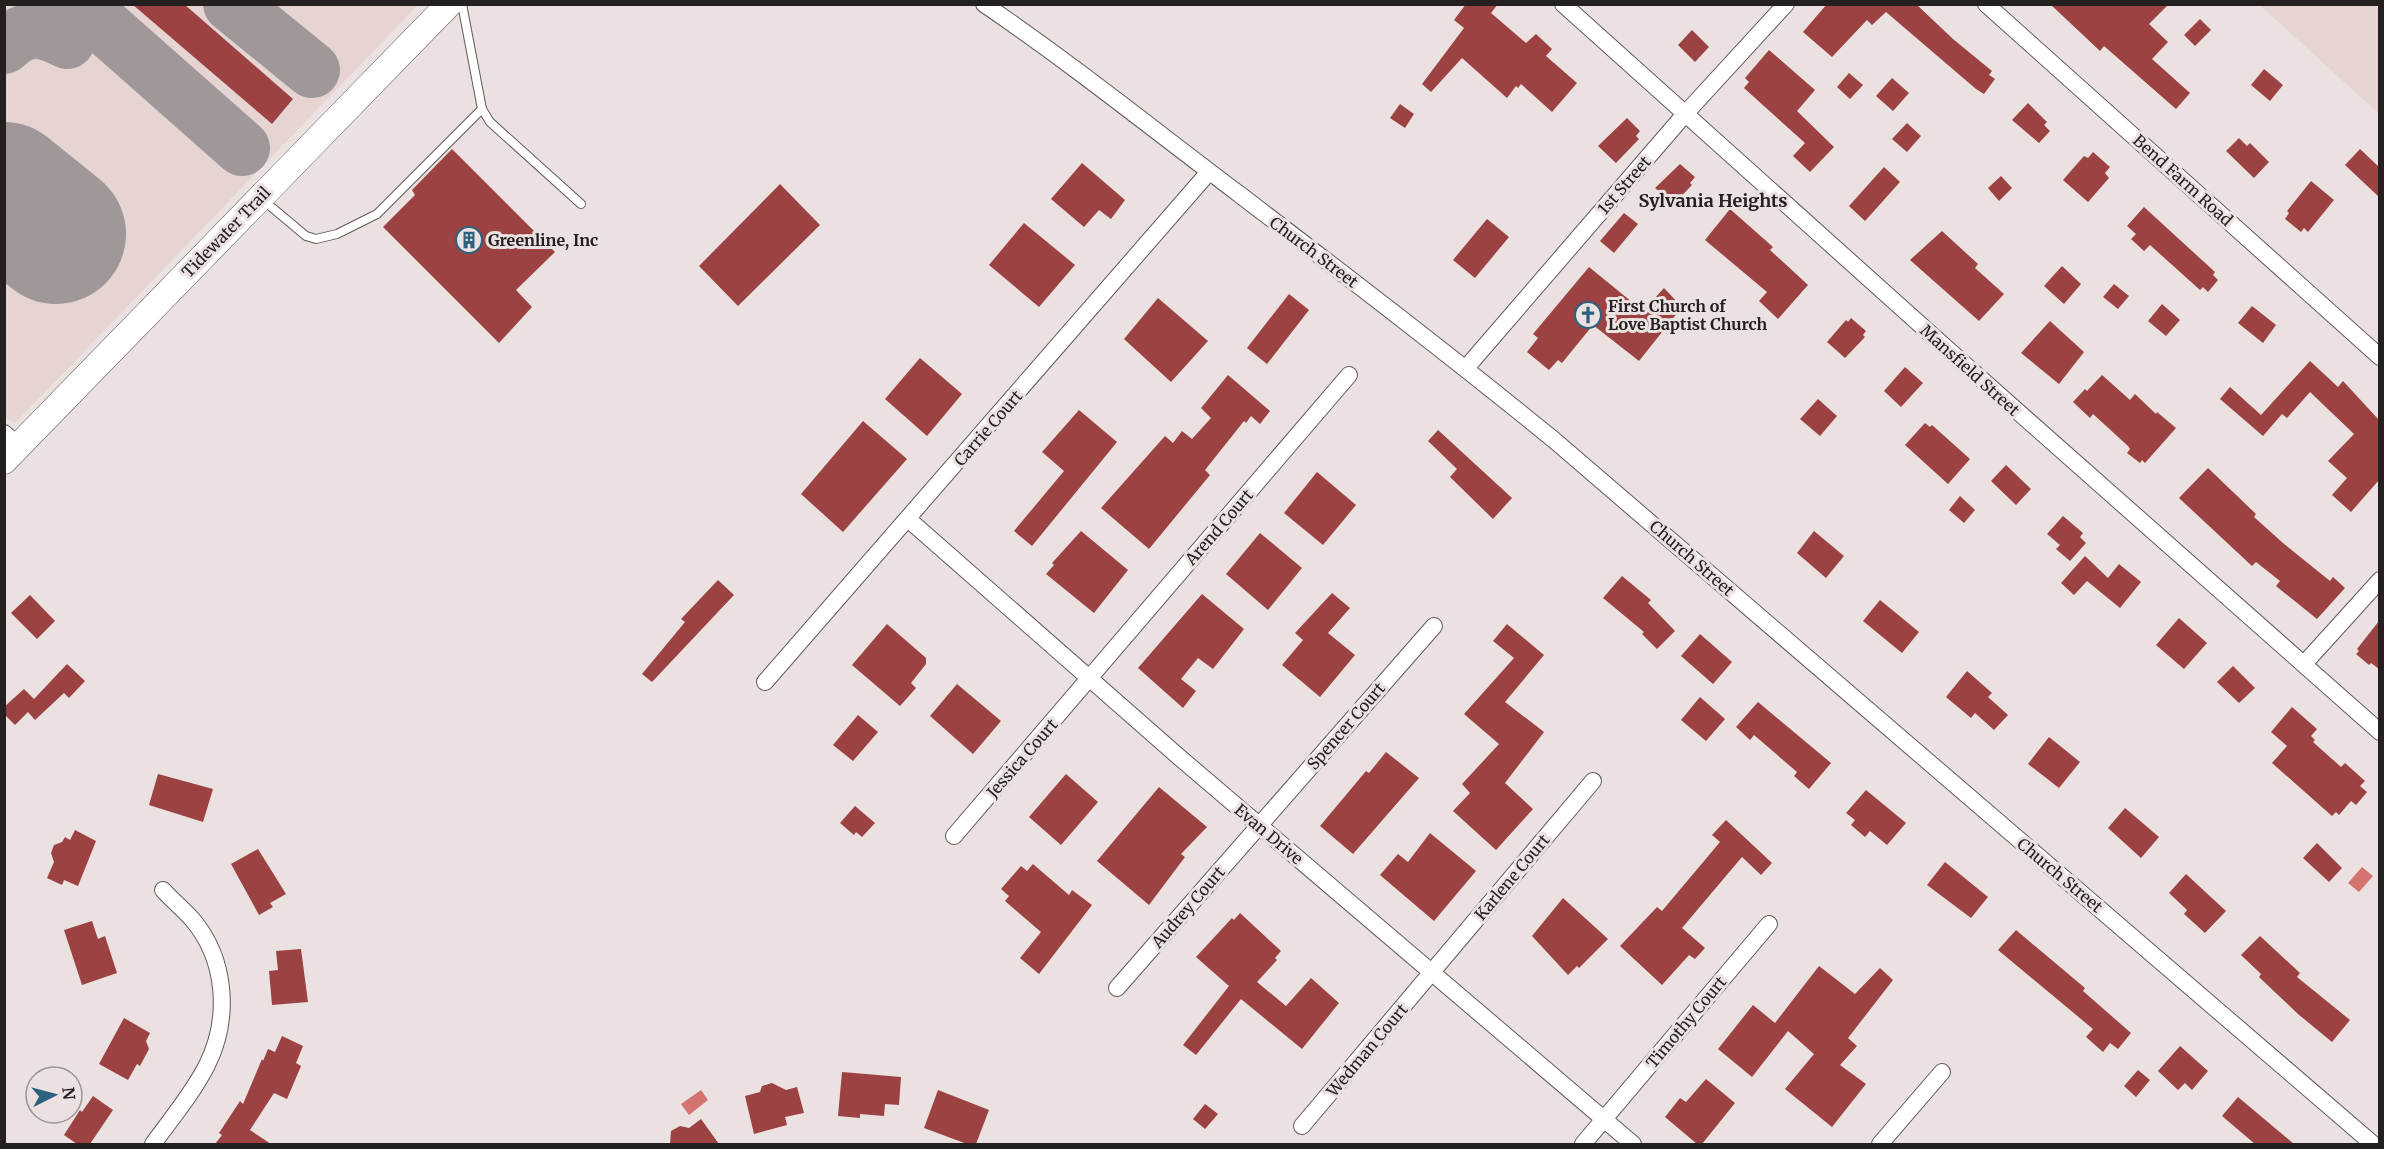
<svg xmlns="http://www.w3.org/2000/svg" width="2384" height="1149" font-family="Merriweather,serif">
  <rect width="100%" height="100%" fill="#eae1e0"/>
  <g fill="#e5d4d2">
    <polygon points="4,5 418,5 15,423 4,415"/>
    <polygon points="2260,5 2379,5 2379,114"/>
  </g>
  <g fill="#d47370">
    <polygon points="2362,867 2373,876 2359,892 2348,883"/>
    <polygon points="701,1090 708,1100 689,1115 681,1104"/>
  </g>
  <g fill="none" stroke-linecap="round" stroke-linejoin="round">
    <g stroke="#a09898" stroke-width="56">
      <polyline points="79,4 242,148"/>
      <polyline points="231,4 312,70"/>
      <path d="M 4,46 C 27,25 42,28 67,41"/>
    </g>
    <polyline stroke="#a09898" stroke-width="140" points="4,192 56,234"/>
  </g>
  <g fill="#9d4242">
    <polygon points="132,4 184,4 293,99 272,124"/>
    <polygon points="1466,4 1498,4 1491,13 1526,43 1536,34 1552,49 1546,56 1577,83 1552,112 1521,84 1518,88 1516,86 1507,98 1462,58 1431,92 1422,84 1464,28 1454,20"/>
    <polygon points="1827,4 1916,4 1953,39 1992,71 1989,75 1995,79 1984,94 1976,89 1886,12 1872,25 1867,20 1832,57 1803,32"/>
    <polygon points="2050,4 2169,4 2149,24 2168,42 2152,59 2190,93 2176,109 2104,46 2100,51"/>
    <polygon points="2200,19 2211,30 2195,46 2184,35"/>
    <polygon points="1692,30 1709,47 1695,62 1678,45"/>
    <polygon points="1769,50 1815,90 1797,111 1834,147 1810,172 1793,156 1805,143 1744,88 1749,82 1745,78"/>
    <polygon points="2264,69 2283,85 2270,101 2251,85"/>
    <polygon points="1849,73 1863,85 1850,99 1837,87"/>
    <polygon points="1892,78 1909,93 1893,111 1876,96"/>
    <polygon points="2028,103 2047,122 2044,125 2050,131 2039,143 2012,120"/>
    <polygon points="1400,104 1414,114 1405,128 1390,118"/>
    <polygon points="1627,118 1640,131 1636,136 1639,139 1616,163 1598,146"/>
    <polygon points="1907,123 1921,136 1907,152 1892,139"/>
    <polygon points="2239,138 2247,146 2250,143 2269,162 2254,178 2226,151"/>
    <polygon points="452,149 555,252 516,290 532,307 499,343 383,227 415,195 412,190"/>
    <polygon points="2360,149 2379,167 2379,197 2345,165"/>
    <polygon points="2093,152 2110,167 2105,173 2109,178 2088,202 2063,180 2084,156 2088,158"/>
    <polygon points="1082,163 1125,200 1111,219 1099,210 1084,227 1051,199"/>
    <polygon points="1680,164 1695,177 1690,183 1692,185 1669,209 1657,198 1661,193 1655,188"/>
    <polygon points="1884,167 1900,182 1865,221 1849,206"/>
    <polygon points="2001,176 2012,188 1999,201 1988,188"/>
    <polygon points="2311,181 2334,200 2308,232 2304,228 2301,232 2285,219 2289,213 2287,211"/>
    <polygon points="780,184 820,225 738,306 699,266"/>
    <polygon points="2144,207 2215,272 2213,275 2218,280 2208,292 2203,287 2200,290 2150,245 2144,251 2131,239 2136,234 2127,226"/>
    <polygon points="1730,209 1773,247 1770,250 1808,285 1778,319 1759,301 1767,292 1705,240"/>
    <polygon points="1624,213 1638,224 1614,253 1600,241"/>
    <polygon points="1487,219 1509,237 1475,278 1453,260"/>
    <polygon points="1024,223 1075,265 1039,307 989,265"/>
    <polygon points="1942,231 1978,264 1975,268 2004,294 1979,321 1910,260"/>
    <polygon points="2062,266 2081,284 2064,304 2044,286"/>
    <polygon points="1589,267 1643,311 1664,288 1682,307 1639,361 1593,325 1562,363 1558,360 1549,370 1527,352 1538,338 1533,334"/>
    <polygon points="2114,284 2129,296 2118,309 2103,297"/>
    <polygon points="1289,294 1309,310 1267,364 1247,348"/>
    <polygon points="1158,298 1208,341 1171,382 1124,339"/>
    <polygon points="2162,304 2180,320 2166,336 2148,321"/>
    <polygon points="2252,306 2276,325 2263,343 2238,323"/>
    <polygon points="1851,318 1866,331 1863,335 1865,337 1845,358 1827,342 1846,320 1848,322"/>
    <polygon points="2050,321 2084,352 2059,384 2021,353"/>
    <polygon points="920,358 962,394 927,436 885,399"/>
    <polygon points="2310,361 2338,387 2343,381 2379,420 2379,480 2351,512 2332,495 2347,478 2328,461 2354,434 2310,392 2287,418 2282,414 2263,436 2220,399 2230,387 2261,415"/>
    <polygon points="1905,367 1923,383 1901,407 1884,391"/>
    <polygon points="1228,375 1270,411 1260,424 1251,416 1246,423 1244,421 1205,470 1210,475 1149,549 1101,508 1165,436 1173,443 1182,431 1192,439 1211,418 1201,408"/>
    <polygon points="2102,375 2130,400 2135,394 2156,414 2157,412 2176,428 2145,463 2142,460 2140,463 2127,453 2130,449 2128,446 2093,414 2090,418 2073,402 2085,389 2087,391"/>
    <polygon points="1818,399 1837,416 1820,436 1800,419"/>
    <polygon points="1079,410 1117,442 1032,546 1014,531 1064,471 1042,452"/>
    <polygon points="863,421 907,459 843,532 801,494"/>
    <polygon points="1925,423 1930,427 1932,425 1970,459 1948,484 1905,445"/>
    <polygon points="1438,430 1512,498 1493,519 1450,477 1457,469 1428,441"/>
    <polygon points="2006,465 2031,489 2016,505 1991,481"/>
    <polygon points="2208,468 2256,514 2254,517 2283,543 2330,581 2333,577 2345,588 2317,619 2276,586 2280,581 2256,562 2252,566 2179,498"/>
    <polygon points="1317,472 1356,505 1323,545 1284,513"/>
    <polygon points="1960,496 1975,510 1964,523 1949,510"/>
    <polygon points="2063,516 2083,533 2080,537 2086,543 2070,561 2056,549 2060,545 2047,534"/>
    <polygon points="1081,531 1128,570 1094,613 1046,574 1054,565 1052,563"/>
    <polygon points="1814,531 1844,556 1826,578 1797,553"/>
    <polygon points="1260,533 1302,568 1268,610 1226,574"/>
    <polygon points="2085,556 2108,578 2119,564 2141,582 2120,608 2087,581 2074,595 2061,583"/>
    <polygon points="1622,576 1651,600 1648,603 1675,631 1657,649 1642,634 1644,632 1603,598"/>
    <polygon points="718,580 734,595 652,682 642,674 685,622 681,619"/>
    <polygon points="1332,593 1350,608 1328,633 1355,655 1320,697 1282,665 1303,640 1295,633"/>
    <polygon points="1202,594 1244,629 1213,669 1198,658 1181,679 1196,691 1183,708 1138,668"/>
    <polygon points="30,595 55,621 37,639 11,613"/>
    <polygon points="1880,600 1919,632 1902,653 1863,621"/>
    <polygon points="2179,618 2207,643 2184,669 2156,645"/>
    <polygon points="2379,621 2379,669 2371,663 2369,665 2356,654 2359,651 2357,649"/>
    <polygon points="887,624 926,658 926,664 911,683 916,688 900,706 852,665"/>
    <polygon points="1507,624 1544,655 1505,702 1544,732 1505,783 1533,809 1496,850 1453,811 1470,793 1462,784 1499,744 1464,714 1514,658 1493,641"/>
    <polygon points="1700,634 1732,662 1713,684 1681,656"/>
    <polygon points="67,664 85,681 69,698 64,693 35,720 28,712 15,725 4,714 4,707 24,689 34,699"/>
    <polygon points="2233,666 2255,688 2239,703 2217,682"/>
    <polygon points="1967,671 1992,693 1988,697 2008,715 1994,730 1975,713 1971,718 1946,697"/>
    <polygon points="957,684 1001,721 973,754 930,716"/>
    <polygon points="1700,697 1725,719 1706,741 1681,720"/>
    <polygon points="1758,702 1831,763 1809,789 1794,776 1797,772 1754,735 1750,740 1736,727"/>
    <polygon points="2292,707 2317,729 2311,736 2315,740 2313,742 2341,767 2345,763 2365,781 2360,786 2367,792 2356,805 2351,801 2339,815 2336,812 2332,816 2272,763 2287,746 2271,732"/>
    <polygon points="858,715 878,732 853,761 833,745"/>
    <polygon points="2049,737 2080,762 2059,788 2028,764"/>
    <polygon points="1386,752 1419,778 1353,854 1320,826 1366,771 1369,773"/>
    <polygon points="158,774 213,789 203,822 149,805"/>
    <polygon points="1066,774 1098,802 1061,845 1029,817"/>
    <polygon points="1159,787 1207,827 1181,854 1185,857 1149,905 1097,861"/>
    <polygon points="1866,790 1906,823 1887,845 1870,831 1865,837 1851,825 1855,820 1846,813"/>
    <polygon points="855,806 875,823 862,837 856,832 854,835 840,823"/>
    <polygon points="2125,808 2159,837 2141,858 2108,828"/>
    <polygon points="1726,820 1772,863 1761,875 1742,857 1682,928 1705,948 1695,959 1689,955 1662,985 1620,946 1657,907 1662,911 1720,842 1712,835"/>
    <polygon points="75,830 96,841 78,886 64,880 62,885 47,878 54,862 51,853 54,845 62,842 65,837 70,840"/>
    <polygon points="1430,833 1476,871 1434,921 1380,875 1398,854 1408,862"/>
    <polygon points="2317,843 2342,868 2329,882 2303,858"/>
    <polygon points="258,849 286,894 270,903 273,907 259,915 231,864"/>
    <polygon points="1945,862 1988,897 1971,918 1927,885"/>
    <polygon points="1033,864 1069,895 1072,890 1092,905 1039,974 1020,958 1041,932 1005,901 1009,896 1001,889 1021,866 1027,871"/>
    <polygon points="2186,874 2226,911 2205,933 2184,914 2187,910 2169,893"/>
    <polygon points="1563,898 1608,939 1579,968 1577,966 1568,975 1532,936"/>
    <polygon points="1240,913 1281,951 1275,958 1277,960 1257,982 1286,1006 1311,978 1339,1003 1302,1049 1241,999 1196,1055 1183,1045 1229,986 1196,957 1232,918 1234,920"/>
    <polygon points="92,921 98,939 105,936 117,973 82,985 64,930"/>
    <polygon points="2016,930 2085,988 2083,991 2131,1033 2118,1049 2110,1043 2103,1052 2086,1037 2093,1029 1998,950"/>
    <polygon points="2260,936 2300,973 2297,977 2350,1020 2332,1042 2298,1014 2259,977 2261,974 2241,955"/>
    <polygon points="301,949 308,1002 272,1005 269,971 278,970 276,951"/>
    <polygon points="1819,966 1855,994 1880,968 1893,980 1848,1038 1857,1046 1840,1065 1866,1084 1832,1127 1785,1089 1814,1054 1788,1031 1752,1077 1718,1049 1753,1005 1775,1023"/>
    <polygon points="124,1018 150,1033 146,1041 149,1049 140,1066 137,1064 128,1080 99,1064"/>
    <polygon points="282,1036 303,1046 296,1063 301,1066 287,1099 274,1093 250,1130 271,1144 215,1144 222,1135 219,1133 240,1101 243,1104 262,1059 263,1061 268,1049 275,1052"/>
    <polygon points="2180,1046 2208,1071 2192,1090 2185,1083 2178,1090 2158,1071"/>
    <polygon points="2138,1070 2150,1080 2136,1097 2124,1086"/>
    <polygon points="842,1072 901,1077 899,1105 885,1104 884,1116 860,1114 860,1118 838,1116"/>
    <polygon points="1706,1079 1735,1103 1702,1144 1697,1144 1665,1117 1680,1098 1686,1102"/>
    <polygon points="772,1083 786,1090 797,1087 804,1113 785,1117 787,1125 754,1134 745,1096 760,1092 762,1086"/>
    <polygon points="938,1090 989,1110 976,1144 967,1144 924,1128"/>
    <polygon points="93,1096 113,1110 90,1144 77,1144 64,1135 80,1110 82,1112"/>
    <polygon points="2238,1097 2294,1144 2255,1144 2222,1116"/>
    <polygon points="1205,1104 1218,1114 1205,1129 1193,1119"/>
    <polygon points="701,1119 719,1144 670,1144 671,1131 680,1126 689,1128"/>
  </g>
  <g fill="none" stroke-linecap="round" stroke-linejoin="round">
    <defs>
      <g id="lane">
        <polyline points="462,4 482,109 490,122 581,204"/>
        <polyline points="263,200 306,236 316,239 337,234 377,214 482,109"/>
      </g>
      <g id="street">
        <path d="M 984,4 C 1072,64 1154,130 1239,194 C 1345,275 1451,356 1554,440 L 2373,1144"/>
        <polyline points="1563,4 1963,363 2380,732"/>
        <polyline points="1986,4 2380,357"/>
        <polyline points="1466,368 1685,114 1786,4"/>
        <polyline points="4,433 19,446"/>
        <polyline points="908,519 1179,757 1633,1144"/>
        <polyline points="2304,664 2380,580"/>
        <polyline points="765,682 1209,172"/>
        <polyline points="954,836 1349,375"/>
        <polyline points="1117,988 1434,626"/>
        <polyline points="1302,1126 1593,781"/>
        <path d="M 153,1144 C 171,1119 193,1093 207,1065 C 230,1019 227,960 192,919 C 183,909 172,900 163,890"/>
        <polyline points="1583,1144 1769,924"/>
        <polyline points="1880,1144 1942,1072"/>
      </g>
      <polyline id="primary" points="4,461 449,4"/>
    </defs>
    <use href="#lane" stroke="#615a59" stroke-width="10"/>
    <use href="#street" stroke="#615a59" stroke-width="18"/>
    <use href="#primary" stroke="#615a59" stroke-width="27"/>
    <use href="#lane" stroke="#fff" stroke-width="8"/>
    <use href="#street" stroke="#fff" stroke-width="16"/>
    <use href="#primary" stroke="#fff" stroke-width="26"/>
  </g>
  <defs>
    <symbol id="building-ring" viewBox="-11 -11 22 22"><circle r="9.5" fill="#eae1e0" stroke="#2c627d" stroke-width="1.5"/><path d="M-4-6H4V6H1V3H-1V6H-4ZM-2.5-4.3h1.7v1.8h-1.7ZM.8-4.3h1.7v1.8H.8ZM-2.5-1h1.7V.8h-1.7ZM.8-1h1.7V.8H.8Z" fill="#2c627d"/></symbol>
    <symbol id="church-ring" viewBox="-11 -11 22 22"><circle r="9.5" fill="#eae1e0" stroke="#2c627d" stroke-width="1.5"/><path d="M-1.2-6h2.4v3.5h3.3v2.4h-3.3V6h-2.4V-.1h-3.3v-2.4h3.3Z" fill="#2c627d"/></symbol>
  </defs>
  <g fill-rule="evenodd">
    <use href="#building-ring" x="454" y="225" width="30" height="30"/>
    <use href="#church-ring" x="1573" y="300" width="30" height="30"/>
  </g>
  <g text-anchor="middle" stroke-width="6" stroke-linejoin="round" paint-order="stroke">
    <g font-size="16" fill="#242020" stroke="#eae1e0">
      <text transform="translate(2183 180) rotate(42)" y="6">Bend Farm Road</text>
      <text transform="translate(1624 185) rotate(-49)" y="6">1st Street</text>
      <text transform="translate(226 232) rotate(-46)" y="6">Tidewater Trail</text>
      <text transform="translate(1314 252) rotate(37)" y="6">Church Street</text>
      <text transform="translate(1970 370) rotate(42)" y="6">Mansfield Street</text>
      <text transform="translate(988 428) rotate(-49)" y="6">Carrie Court</text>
      <text transform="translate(1219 527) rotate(-49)" y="6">Arend Court</text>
      <text transform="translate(1692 558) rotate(41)" y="6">Church Street</text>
      <text transform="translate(1346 726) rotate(-49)" y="6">Spencer Court</text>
      <text transform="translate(1022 758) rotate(-49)" y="6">Jessica Court</text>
      <text transform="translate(1269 834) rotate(40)" y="6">Evan Drive</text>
      <text transform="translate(2060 875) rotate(40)" y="6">Church Street</text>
      <text transform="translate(1512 877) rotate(-50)" y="6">Karlene Court</text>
      <text transform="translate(1188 907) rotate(-49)" y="6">Audrey Court</text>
      <text transform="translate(1686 1022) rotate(-50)" y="6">Timothy Court</text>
      <text transform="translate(1367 1050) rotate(-50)" y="6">Wedman Court</text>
    </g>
    <g font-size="16" font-weight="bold" fill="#242020" stroke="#eae1e0" text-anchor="start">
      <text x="488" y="246">Greenline, Inc</text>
      <text x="1608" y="312">First Church of<tspan x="1608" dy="18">Love Baptist Church</tspan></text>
    </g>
    <g font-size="18" font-weight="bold" fill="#242020" stroke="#eae1e0">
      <text x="1713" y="207">Sylvania Heights</text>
    </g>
  </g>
  <rect width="2384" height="1149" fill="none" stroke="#242020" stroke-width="12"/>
  <g transform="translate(54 1095) rotate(84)"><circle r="28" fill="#eae1e0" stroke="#9b9493" stroke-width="1.5"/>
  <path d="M0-4.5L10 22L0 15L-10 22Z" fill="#2c627d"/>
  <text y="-9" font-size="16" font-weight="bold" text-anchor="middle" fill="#242020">N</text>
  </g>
</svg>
